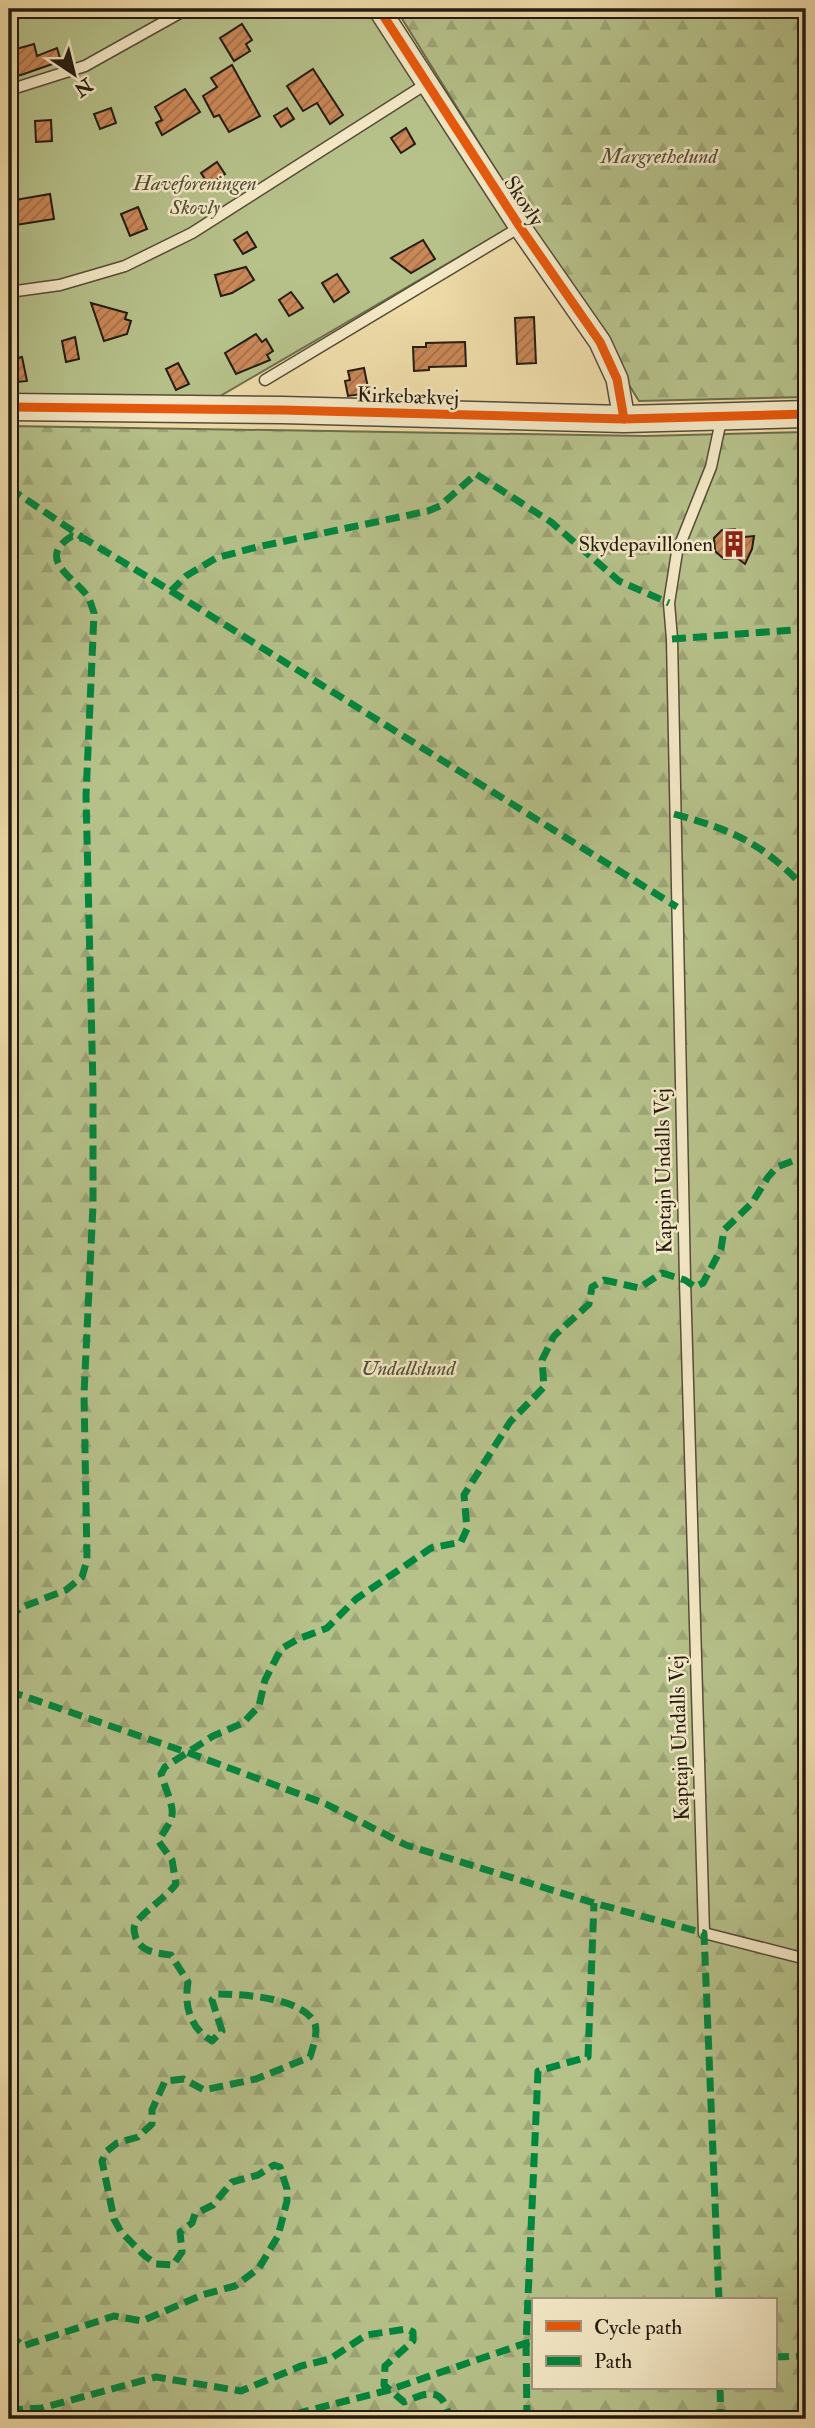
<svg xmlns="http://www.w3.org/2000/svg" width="815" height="2428" font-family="'IM FELL Double Pica',serif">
  <defs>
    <pattern id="forest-firs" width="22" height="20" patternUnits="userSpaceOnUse" patternTransform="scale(1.75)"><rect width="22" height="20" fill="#b7c28b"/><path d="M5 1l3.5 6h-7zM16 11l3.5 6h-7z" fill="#9da677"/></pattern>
    <pattern id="building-hatch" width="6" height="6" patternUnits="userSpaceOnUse" patternTransform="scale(1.75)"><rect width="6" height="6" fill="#ca8858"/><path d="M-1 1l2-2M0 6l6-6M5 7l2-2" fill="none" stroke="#a46e47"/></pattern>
  </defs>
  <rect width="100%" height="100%" fill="#f0deab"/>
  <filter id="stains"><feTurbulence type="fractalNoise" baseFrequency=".00286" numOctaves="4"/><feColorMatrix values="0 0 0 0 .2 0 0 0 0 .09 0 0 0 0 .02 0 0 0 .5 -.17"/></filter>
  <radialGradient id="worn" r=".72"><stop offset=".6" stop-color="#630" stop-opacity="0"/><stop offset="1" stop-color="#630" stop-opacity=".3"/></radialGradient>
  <g fill="url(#forest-firs)" stroke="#6d6e4e" stroke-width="2" fill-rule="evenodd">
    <polygon points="396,9 806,9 806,397 639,401"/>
    <path d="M 9,426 L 645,436 L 806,432 L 806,2419 L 9,2419 ZM 533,2300 L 775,2300 L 775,2388 L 533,2388 Z"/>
  </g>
  <polygon fill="#b7c28b" stroke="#6d6e4e" stroke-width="2" points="9,9 372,9 512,226 215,399 9,398"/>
  <g fill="url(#building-hatch)" stroke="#231b12" stroke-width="2">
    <polygon points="242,24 252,40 246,44 250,51 234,61 220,38"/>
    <polygon points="34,44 37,56 57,48 61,61 21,75 9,77 9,51"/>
    <polygon points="232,65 260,116 229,132 219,115 214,117 203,96 217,87 211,78"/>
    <polygon points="313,69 343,115 330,124 317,103 303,111 287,86"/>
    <polygon points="185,89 200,112 162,135 156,123 162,120 155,107"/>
    <polygon points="111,108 116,123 100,129 94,114"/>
    <polygon points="287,108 294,119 281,127 274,116"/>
    <polygon points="51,120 52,141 36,142 35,121"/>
    <polygon points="406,128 415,144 401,153 391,138"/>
    <polygon points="217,162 225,174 209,185 201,173"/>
    <polygon points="50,194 54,219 9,226 9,201"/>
    <polygon points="138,207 147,229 130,236 121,214"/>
    <polygon points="247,232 256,247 243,254 234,240"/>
    <polygon points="423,240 435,259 411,273 391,258"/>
    <polygon points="246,267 254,280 232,293 221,296 215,275"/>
    <polygon points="337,274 349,292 334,302 322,283"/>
    <polygon points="291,292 303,308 289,316 279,300"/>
    <polygon points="91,303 127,313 125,319 131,321 127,334 104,341"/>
    <polygon points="534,317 536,363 517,364 515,318"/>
    <polygon points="256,334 262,342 266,339 273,351 267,355 270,360 236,374 225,353"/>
    <polygon points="75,337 79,359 66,362 62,341"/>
    <polygon points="465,342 466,366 429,367 429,370 414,371 413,347 426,347 426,343"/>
    <polygon points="22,357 27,381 9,383 9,360"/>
    <polygon points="178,363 189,384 176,390 166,369"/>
    <polygon points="364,368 369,393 348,396 345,381 350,380 348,371"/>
    <polygon points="735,529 744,537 754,536 752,549 745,564 737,558 724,559 715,551 714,538 722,530"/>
  </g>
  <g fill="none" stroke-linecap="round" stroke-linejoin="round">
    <defs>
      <g id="service">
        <polyline points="9,90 85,66 187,9"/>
        <polyline points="9,292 60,285 125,266 192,233 426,84"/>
        <polyline points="265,380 520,227"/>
        <polyline points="722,416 711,467 677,552 669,603 672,639 685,1280 704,1933 806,1959"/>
      </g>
      <polyline id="minor" points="379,9 520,227 600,342 617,379 624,419"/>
      <polyline id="tertiary" points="9,407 282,410 624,419 806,414"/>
    </defs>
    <use href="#service" stroke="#564c38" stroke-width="13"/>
    <use href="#minor" stroke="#564c38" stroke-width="24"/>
    <use href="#tertiary" stroke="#564c38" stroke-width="29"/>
    <use href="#service" stroke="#f5eac8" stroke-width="10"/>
    <use href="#minor" stroke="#f5eac8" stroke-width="21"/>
    <use href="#tertiary" stroke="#f5eac8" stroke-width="26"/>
    <g stroke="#00873e" stroke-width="7" stroke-dasharray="14 7" stroke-linecap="butt">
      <polyline points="9,488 82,537"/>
      <polyline points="171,591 677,907"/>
      <polyline points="672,639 806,629"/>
      <path d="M 674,814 C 735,831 762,843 806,889"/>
      <path d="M 9,1619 L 20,1608 L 66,1590 L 82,1577 L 87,1560 L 84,1394 L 93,1205 L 93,1087 L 86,796 L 94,613 C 92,608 91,602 88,597 C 74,577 35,559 72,536 L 85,539 L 171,591 L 186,576 L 216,558 L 257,547 L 428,511 L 440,506 L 476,474 L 551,522 L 619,581 L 669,603"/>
      <polyline points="9,1691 189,1753 326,1804 406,1845 594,1903 704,1933 719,2300"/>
      <path d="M 9,2334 L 23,2346 L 114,2316 L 142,2321 L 202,2295 L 235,2286 L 259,2268 L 278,2236 L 287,2201 L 287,2189 L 280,2167 L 274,2165 L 258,2175 L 232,2182 L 213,2205 L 195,2214 L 192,2223 L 180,2232 L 182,2252 L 173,2265 L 156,2264 L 145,2256 L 121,2232 L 114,2219 L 102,2161 L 107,2151 L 117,2143 L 138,2137 L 152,2124 L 152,2110 L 165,2081 L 184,2079 L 204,2090 L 256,2079 L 310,2057 C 313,2047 318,2033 315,2024 C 305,1998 242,1994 218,1994 L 212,2000 L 222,2031 L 212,2041 C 190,2028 184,2006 188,1982 L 171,1955 C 156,1953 139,1952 135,1935 C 133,1928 134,1924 139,1919 C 150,1907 165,1898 176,1884 L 172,1860 L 159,1842 C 162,1832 171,1824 172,1815 C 174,1806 164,1785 161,1774 L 165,1767 L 213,1736 L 243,1723 L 259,1706 L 265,1680 L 281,1649 L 298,1639 L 327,1628 L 356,1599 L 431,1548 L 461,1542 L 467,1529 L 464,1495 L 510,1422 L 544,1387 L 542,1360 L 554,1336 L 589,1304 L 592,1287 L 604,1280 L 639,1288 L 662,1273 L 685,1280 L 695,1287 L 703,1283 L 721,1249 L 724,1230 L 752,1203 L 768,1177 L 777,1167 L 806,1156"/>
      <polyline points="775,2357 806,2356"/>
      <polyline points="720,2388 721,2419"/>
      <path d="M 9,2410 L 42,2408 L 156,2377 L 241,2391 L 301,2366 L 330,2359 L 366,2335 L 407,2329 L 413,2332 L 413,2341 L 385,2366 L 384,2385 L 404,2402 C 424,2394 441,2385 448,2413 L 444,2419"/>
      <polyline points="275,2419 389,2390 526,2343 533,2342"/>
      <polyline points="527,2419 526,2343 538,2071 588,2057 594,1903"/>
    </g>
    <defs>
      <g id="cycleway">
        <polyline points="379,9 520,227 600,342 617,379 624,419"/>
        <polyline points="9,407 282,410 624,419 806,414"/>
      </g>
    </defs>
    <use href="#cycleway" stroke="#f5eac8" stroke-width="13"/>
    <use href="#cycleway" stroke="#e8590c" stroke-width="9"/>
  </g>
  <defs>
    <symbol id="building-bare" viewBox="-9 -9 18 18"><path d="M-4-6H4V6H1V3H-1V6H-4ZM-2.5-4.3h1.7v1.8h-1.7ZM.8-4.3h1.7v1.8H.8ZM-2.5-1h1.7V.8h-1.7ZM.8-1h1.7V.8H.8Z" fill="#8f2418" stroke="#f5eac8" stroke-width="2.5" paint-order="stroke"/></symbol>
  </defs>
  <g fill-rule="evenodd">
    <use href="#building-bare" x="715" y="525" width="38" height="38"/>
  </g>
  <g text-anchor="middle" stroke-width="5" stroke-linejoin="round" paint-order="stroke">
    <g font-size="21" font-style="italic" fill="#4f4d36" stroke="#f5eac8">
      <text x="659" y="163">Margrethelund</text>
      <text x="195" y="190">Haveforeningen<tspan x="195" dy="24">Skovly</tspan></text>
      <text x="408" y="1375">Undallslund</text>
    </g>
    <g font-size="21" fill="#231b12" stroke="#f5eac8">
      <text transform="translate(524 201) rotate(57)" y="7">Skovly</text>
      <text transform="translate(408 396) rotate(2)" y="7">Kirkebækvej</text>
      <text transform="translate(663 1171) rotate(-91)" y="7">Kaptajn Undalls Vej</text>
      <text transform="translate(679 1738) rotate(-92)" y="7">Kaptajn Undalls Vej</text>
    </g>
    <g font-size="21" fill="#231b12" stroke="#f5eac8" text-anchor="end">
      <text x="713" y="551">Skydepavillonen</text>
    </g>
  </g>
  <rect width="815" height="2428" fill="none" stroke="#f0deab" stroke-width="35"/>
  <rect x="10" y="10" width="794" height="2407" fill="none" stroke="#231b12" stroke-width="3.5"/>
  <rect x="18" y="18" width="780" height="2393" fill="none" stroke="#231b12" stroke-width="2"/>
  <rect x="532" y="2298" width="245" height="91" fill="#f5eac8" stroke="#a1977f" stroke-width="2"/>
  <rect x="546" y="2321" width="35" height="10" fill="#e8590c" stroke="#a1977f" stroke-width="2"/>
  <text x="594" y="2334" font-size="21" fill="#231b12">Cycle path</text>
  <rect x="546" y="2356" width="35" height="10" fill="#00873e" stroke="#a1977f" stroke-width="2"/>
  <text x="594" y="2368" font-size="21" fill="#231b12">Path</text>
  <g transform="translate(74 74) rotate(145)" stroke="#f5eac8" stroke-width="5" paint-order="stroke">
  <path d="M0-5L12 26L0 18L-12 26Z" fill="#231b12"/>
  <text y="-10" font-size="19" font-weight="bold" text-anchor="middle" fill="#231b12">N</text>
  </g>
  <rect width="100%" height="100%" filter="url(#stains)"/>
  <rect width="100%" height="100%" fill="url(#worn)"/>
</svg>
